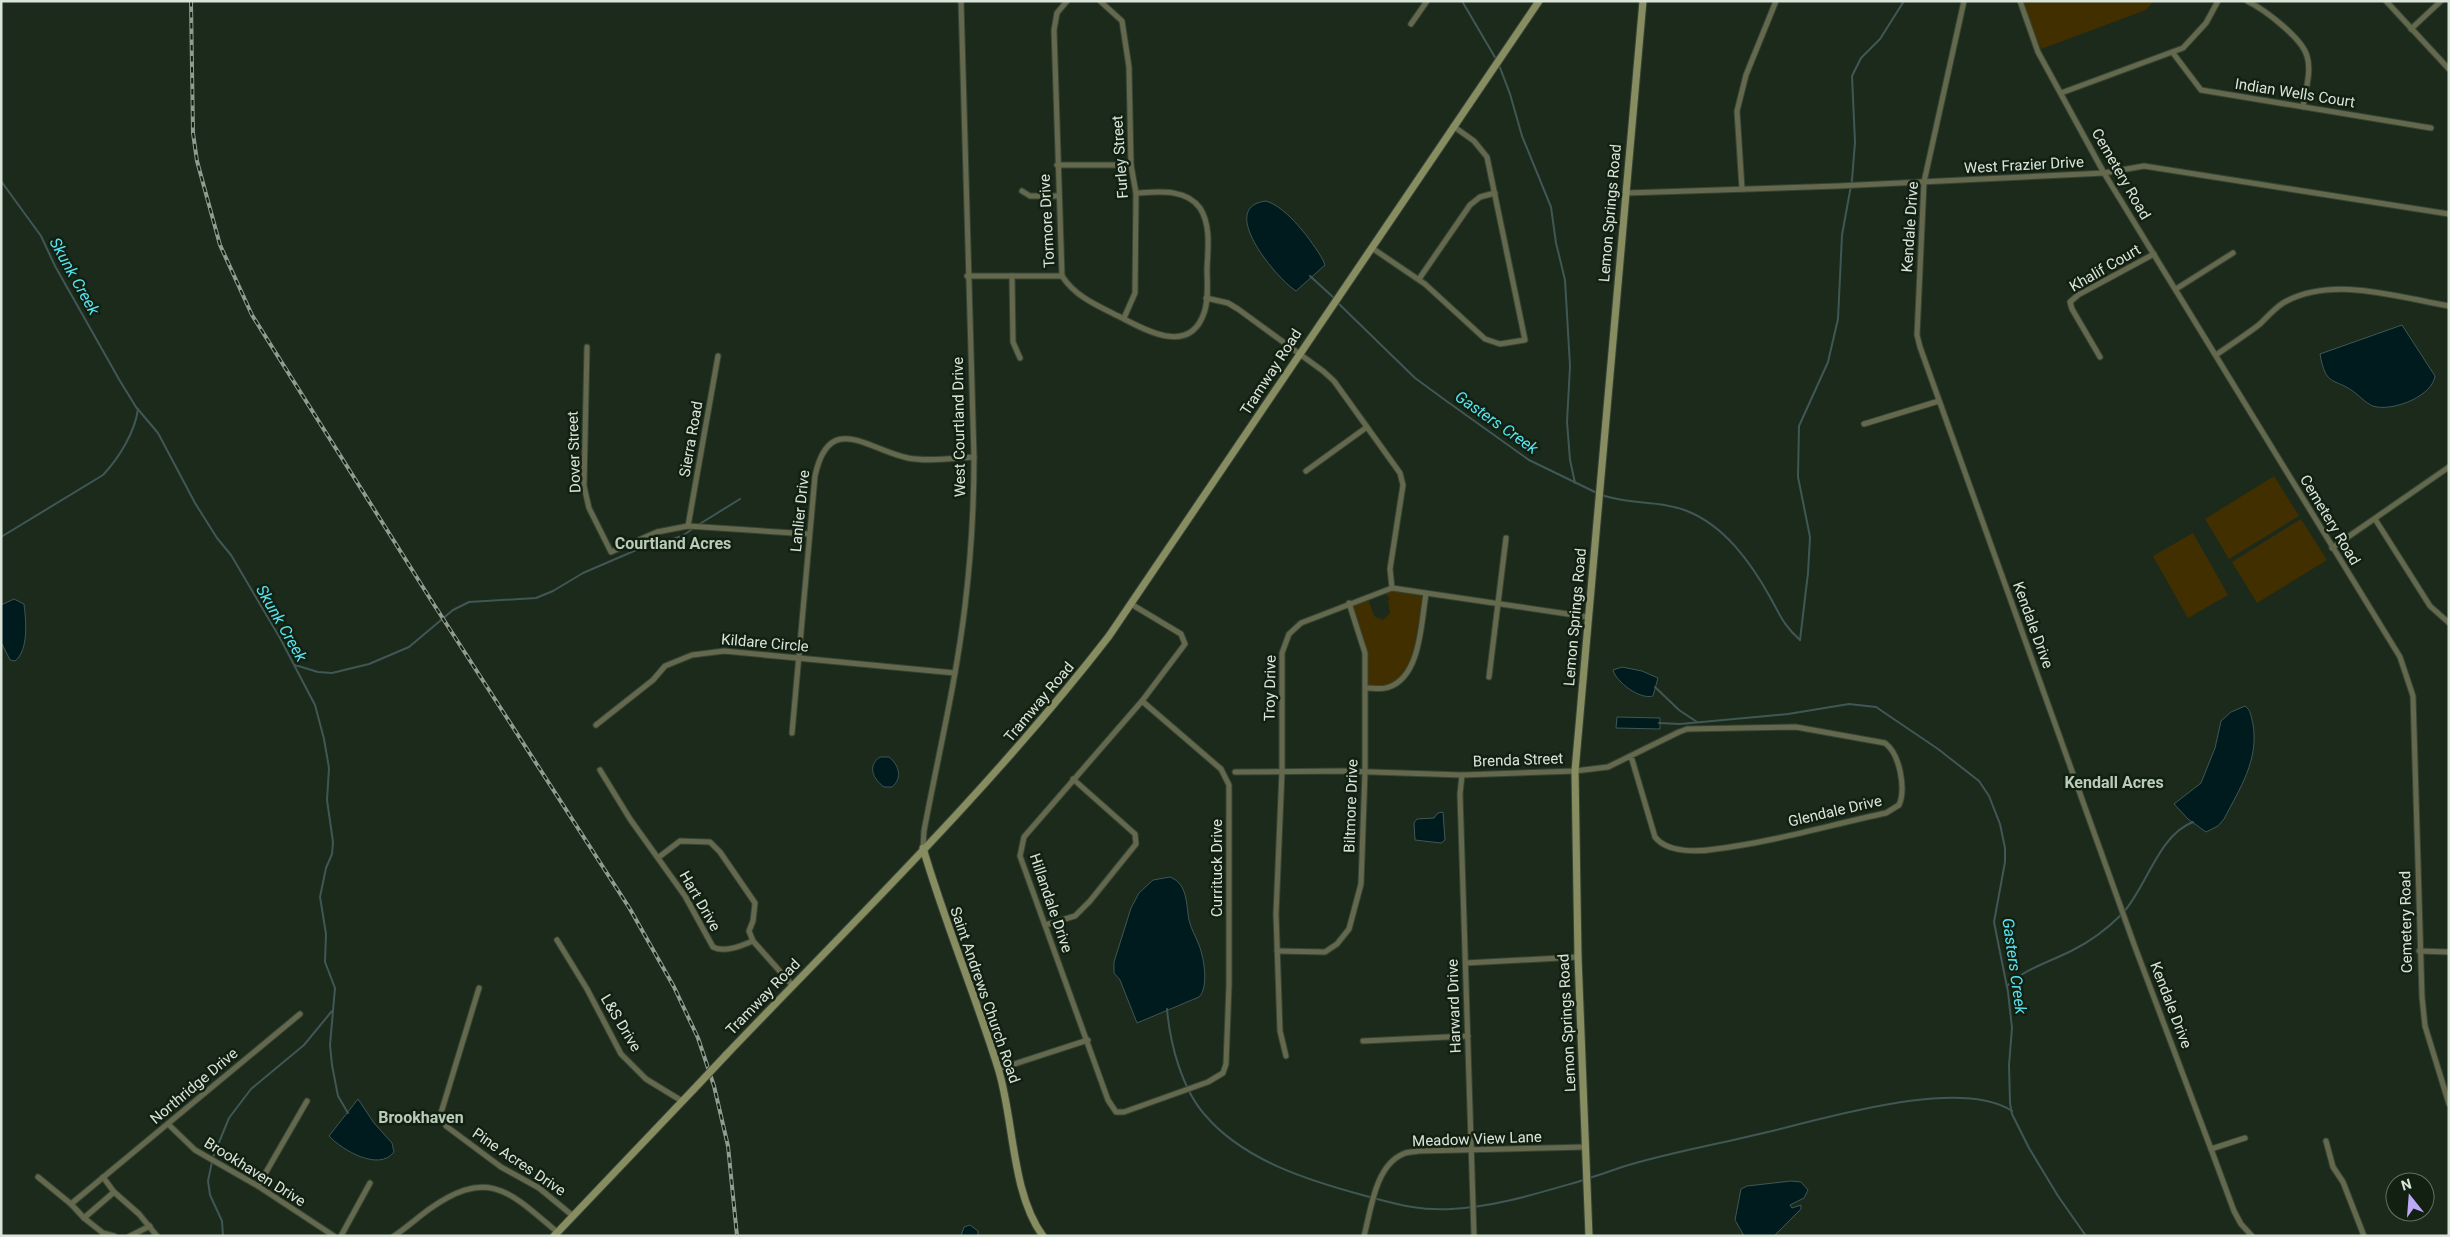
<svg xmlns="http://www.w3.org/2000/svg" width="2450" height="1237" font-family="Roboto,sans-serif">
  <rect width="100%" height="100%" fill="#1b2a1b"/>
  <g fill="#422f00">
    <polygon points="2022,1 2154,1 2146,10 2041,49"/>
    <polygon points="2274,476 2299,516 2229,559 2205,519"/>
    <polygon points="2301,519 2327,560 2257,603 2232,562"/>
    <polygon points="2193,533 2228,595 2188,618 2153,556"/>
    <path d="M 1392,591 L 1423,596 C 1419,619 1416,669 1395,681 C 1387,686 1378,685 1368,685 L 1365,642 L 1352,604 L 1368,599 L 1374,616 L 1383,620 L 1390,613 L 1388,600 L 1390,599 L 1385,593 Z"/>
  </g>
  <g fill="#001b1e" stroke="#415756">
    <path d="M 1266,201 C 1287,207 1312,241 1323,260 L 1325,265 L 1296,291 C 1277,279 1216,207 1266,201 Z"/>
    <path d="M 2402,325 L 2435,376 C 2432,396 2396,410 2377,407 C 2368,406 2361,397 2354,392 C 2334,377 2326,388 2320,354 Z"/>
    <path d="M 14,599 L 24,604 C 26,620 29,650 15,661 L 10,660 L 1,642 L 1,605 Z"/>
    <path d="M 1622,667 L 1642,671 L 1658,678 L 1653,696 C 1640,700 1616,682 1613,670 Z"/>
    <path d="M 2245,706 C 2251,710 2251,717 2253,724 C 2259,760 2240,788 2224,819 L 2218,826 L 2206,832 L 2188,819 L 2174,804 L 2201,783 L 2215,748 L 2221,721 L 2231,712 Z"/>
    <polygon points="1617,717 1660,718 1660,729 1616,728"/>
    <path d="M 880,757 L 889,757 C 899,765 903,778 892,787 L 884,787 C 873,779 867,766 880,757 Z"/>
    <polygon points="1443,812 1445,840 1441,843 1415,840 1414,823 1417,819 1434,818 1438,813"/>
    <path d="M 1170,877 C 1188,884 1186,904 1189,920 C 1191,929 1196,937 1199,945 C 1204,958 1209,987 1199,997 L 1137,1023 L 1120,980 L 1114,973 L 1114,962 L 1131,908 L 1139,893 L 1153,880 Z"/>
    <path d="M 358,1099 L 374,1123 L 392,1143 L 394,1152 C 379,1172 342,1150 329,1136 Z"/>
    <polygon points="1791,1181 1801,1182 1808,1190 1804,1198 1790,1205 1792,1208 1801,1205 1801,1209 1774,1236 1744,1236 1735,1220 1741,1189 1747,1186"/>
    <polygon points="970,1225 978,1231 978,1236 961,1236 964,1227"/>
  </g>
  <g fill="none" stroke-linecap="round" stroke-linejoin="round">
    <g stroke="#415756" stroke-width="2">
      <polyline points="1462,1 1496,59"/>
      <polyline points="1499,65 1510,94 1522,136 1551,207 1556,243 1565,280 1570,366 1567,422 1570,460 1575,483"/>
      <polyline points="1,181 41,236 55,266 120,381 136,407 158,433 195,503 217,538 231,555 280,638 315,705 324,739 329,768 327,800 333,842 332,854 326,868 320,897 326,934 325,962 335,988 330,1045 332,1065 338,1096 348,1113"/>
      <polyline points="1310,276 1334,298"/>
      <polyline points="1337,302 1415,378 1445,400 1529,460 1597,493"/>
      <path d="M 1602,495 C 1629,505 1660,500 1687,511 C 1725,526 1751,563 1770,597 C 1780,615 1784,626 1800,640"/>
      <polyline points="698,525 740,499"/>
      <path d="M 1,537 L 103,475 C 119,458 135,432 138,409"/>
      <polyline points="1800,640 1808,573 1810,537 1798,477 1799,426 1828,362 1838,319 1842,235 1852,180 1855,142 1852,76 1861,58 1880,39 1904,1"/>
      <polyline points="295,665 318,672 332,673 369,664 409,647 453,610 469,602 536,598 553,591 583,573 634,551 682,536 694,528"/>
      <polyline points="1655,687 1679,710 1697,722"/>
      <polyline points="1659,723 1680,724 1788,714 1849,704 1876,707 1938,749 1979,781 1989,796 2000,824 2005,848 2005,862 1994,922 2008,992 2012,1028 2009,1065 2010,1103 2012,1114 2029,1148 2058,1196 2086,1236"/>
      <path d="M 2007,986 C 2026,968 2050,962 2073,950 C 2091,941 2108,928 2122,914 C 2146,889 2158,835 2193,822"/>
      <path d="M 1167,1009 C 1170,1044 1182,1089 1205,1115 C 1244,1161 1310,1181 1366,1196 C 1396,1204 1419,1211 1451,1209 C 1496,1207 1542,1192 1584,1180"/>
      <path d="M 1589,1178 C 1604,1174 1617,1168 1632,1164 C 1677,1151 1723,1143 1768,1132 C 1827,1118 1959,1077 2012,1111"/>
      <polyline points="223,1236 222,1221 210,1195 208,1181 213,1157 229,1118 251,1089 304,1045 332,1011"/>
    </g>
    <defs>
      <g id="street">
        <path d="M 1067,1 L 1057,13 L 1054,30 L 1062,276 C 1076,298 1101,307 1124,319 C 1149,332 1190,354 1204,313 C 1209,300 1207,282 1207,268 C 1208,249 1211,225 1200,208 C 1186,188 1157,192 1136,193"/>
        <polyline points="1100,1 1122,21 1129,67 1131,165 1136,193 1135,293 1124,318"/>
        <polyline points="1964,1 1924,182 1917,335 1920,347 2135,947 2211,1149 2234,1211 2241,1224 2252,1236"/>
        <polyline points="2020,1 2038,52 2104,173 2400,657 2413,696 2422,997 2425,1026 2449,1104"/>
        <path d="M 2247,1 C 2264,9 2302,38 2307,56 C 2312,71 2305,92 2303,107"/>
        <polyline points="2386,1 2449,69"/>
        <polyline points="1411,24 1427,1"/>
        <polyline points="2411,29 2441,1"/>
        <polyline points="2173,53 2201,90 2431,128"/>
        <polyline points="2061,93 2183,48 2206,23 2218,1"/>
        <polyline points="1057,165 1131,165"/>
        <polyline points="1742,189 1737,111 1746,75 1776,1"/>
        <polyline points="1022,191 1030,196 1058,196"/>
        <polyline points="1627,193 1838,186 2104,173 2144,166 2449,214"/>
        <polyline points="1372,248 1425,284 1485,339 1500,344 1525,340 1487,157 1474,141 1453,126"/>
        <polyline points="967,276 1062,276"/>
        <polyline points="1012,276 1013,342 1020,358"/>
        <polyline points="1419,279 1470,205 1480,197 1495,193"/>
        <polyline points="2176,289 2233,253"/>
        <polyline points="1206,298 1228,303 1238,309 1323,371 1334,381 1400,473 1403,485 1390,569 1392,588"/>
        <polyline points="587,347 584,486 589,508 611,552 657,532 688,526 809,534"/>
        <path d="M 2216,355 C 2230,345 2246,335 2260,324 C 2267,317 2274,309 2283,303 C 2331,275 2397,297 2449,306"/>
        <polyline points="2100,357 2072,309 2070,302 2078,295 2154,254"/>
        <polyline points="1864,424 1939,401"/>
        <polyline points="1306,471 1367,427"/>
        <polyline points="2375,519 2430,606 2449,623"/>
        <polyline points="688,526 718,356"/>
        <polyline points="2332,548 2449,467"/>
        <polyline points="1131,604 1181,634 1185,644 1142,701 1024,837 1020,856 1108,1100 1116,1112 1124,1112 1208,1082 1223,1073 1226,1064 1229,985 1229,785 1221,769 1142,701"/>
        <polyline points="1489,677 1506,538"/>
        <path d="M 1366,688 C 1373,688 1382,690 1389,687 C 1421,676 1421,622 1426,594"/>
        <polyline points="596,725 653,680 665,666 692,655 724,651 955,673"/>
        <path d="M 792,733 L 815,476 C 829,410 868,450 908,458 C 928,462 953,458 974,457"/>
        <path d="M 600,770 L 630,819 L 685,896 L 713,947 C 724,953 741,946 753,941"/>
        <path d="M 1235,772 L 1342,771 L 1462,775 L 1575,771 L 1608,767 L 1679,732 L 1687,729 L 1796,727 L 1885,743 C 1900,754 1906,789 1899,805 L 1886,813 C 1830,825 1773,842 1716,849 C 1698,852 1667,853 1655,837 L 1631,756"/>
        <polyline points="1462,775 1460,794 1474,1236"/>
        <path d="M 923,848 L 924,831 C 938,756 956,682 965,606 C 971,556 974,507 974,457 L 961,1"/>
        <polyline points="659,857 680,841 710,842 720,852 755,903 753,921 749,931 753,941 793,986"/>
        <polyline points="1045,925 1075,916 1090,901 1136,844 1135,834 1073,779"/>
        <polyline points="557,940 587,989 621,1054 646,1079 682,1101"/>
        <polyline points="1277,951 1325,952 1337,944 1349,929 1361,884 1365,772 1365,653 1349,603"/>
        <polyline points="2419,951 2449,952"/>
        <polyline points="1466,963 1578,957"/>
        <polyline points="479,988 441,1113 446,1126 501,1167 539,1188 573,1216"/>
        <polyline points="1363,1041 1468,1036"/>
        <polyline points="1286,1056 1280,1031 1276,914 1282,771 1282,653 1289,634 1301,623 1392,588 1588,617"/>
        <polyline points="999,1069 1088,1040"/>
        <polyline points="168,1124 195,1150 258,1186 334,1236"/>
        <polyline points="2326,1141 2333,1167 2343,1182 2364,1236"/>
        <polyline points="2211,1149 2245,1138"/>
        <polyline points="38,1177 71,1204 300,1014"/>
        <polyline points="103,1177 114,1192"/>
        <polyline points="258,1186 307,1101"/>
        <polyline points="71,1204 84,1218 114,1192 139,1214 157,1236"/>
        <polyline points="84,1218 103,1233 114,1236"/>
        <polyline points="130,1236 150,1226"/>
        <polyline points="341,1236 370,1183"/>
        <path d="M 394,1236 C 406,1228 416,1219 428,1210 C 488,1167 509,1191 557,1232"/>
        <path d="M 1364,1236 C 1371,1210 1375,1166 1403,1154 C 1407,1152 1414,1152 1418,1151 L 1585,1147"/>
      </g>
      <g id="secondary">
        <path d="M 923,848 C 945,923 975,994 998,1068 C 1014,1118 1011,1193 1043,1236"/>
        <path d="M 726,1055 C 857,918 993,786 1109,636 L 1539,1"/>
        <polyline points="554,1236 694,1089"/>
        <polyline points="1589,1236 1578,957 1575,771 1643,1"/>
      </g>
    </defs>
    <use href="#street" stroke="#364436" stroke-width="7"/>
    <use href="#secondary" stroke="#364436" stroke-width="9"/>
    <use href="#street" stroke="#64684c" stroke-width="5"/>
    <use href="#secondary" stroke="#878d61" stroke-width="7"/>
    <defs>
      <polyline id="rail" points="191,1 193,133 197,161 220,245 252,315 431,600 630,909 674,987 698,1038 714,1086 728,1146 737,1236"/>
    </defs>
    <use href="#rail" stroke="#909c90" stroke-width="4"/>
    <use href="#rail" stroke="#122012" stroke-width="2" stroke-dasharray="5.5" stroke-linecap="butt"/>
    <defs>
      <polyline id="secondary-bridge" points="694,1089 726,1055"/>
    </defs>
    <use href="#secondary-bridge" stroke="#364436" stroke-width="9" stroke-linecap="butt"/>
    <use href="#secondary-bridge" stroke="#878d61" stroke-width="7"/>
  </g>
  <g text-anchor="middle" stroke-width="5" stroke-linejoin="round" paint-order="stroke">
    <g font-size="15" fill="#dae4d9" stroke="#122012">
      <text transform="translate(2295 93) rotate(9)" y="5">Indian Wells Court</text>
      <text transform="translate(1120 157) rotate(-94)" y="5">Furley Street</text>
      <text transform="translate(2024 165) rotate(-3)" y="5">West Frazier Drive</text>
      <text transform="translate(2121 174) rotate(60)" y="5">Cemetery Road</text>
      <text transform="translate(1610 213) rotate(-85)" y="5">Lemon Springs Road</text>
      <text transform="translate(1047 221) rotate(-93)" y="5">Tormore Drive</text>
      <text transform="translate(1910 227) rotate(-86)" y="5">Kendale Drive</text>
      <text transform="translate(2105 268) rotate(-30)" y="5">Khalif Court</text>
      <text transform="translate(1271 372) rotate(-57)" y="5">Tramway Road</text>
      <text transform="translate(959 427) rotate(-91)" y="5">West Courtland Drive</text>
      <text transform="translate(691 439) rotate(-80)" y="5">Sierra Road</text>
      <text transform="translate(574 452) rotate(-92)" y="5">Dover Street</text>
      <text transform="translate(800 511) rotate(-84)" y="5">Lanlier Drive</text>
      <text transform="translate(2330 520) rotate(59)" y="5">Cemetery Road</text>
      <text transform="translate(1575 617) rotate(-85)" y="5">Lemon Springs Road</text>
      <text transform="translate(2033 625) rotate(70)" y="5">Kendale Drive</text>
      <text transform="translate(765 643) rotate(5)" y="5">Kildare Circle</text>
      <text transform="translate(1270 688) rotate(-89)" y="5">Troy Drive</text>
      <text transform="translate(1039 702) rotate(-50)" y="5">Tramway Road</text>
      <text transform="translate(1518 760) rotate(-2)" y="5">Brenda Street</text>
      <text transform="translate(1351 806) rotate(-88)" y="5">Biltmore Drive</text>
      <text transform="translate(1835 811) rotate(-13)" y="5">Glendale Drive</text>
      <text transform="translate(1217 868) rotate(-90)" y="5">Currituck Drive</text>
      <text transform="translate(700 901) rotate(60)" y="5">Hart Drive</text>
      <text transform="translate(1051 903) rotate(71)" y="5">Hillandale Drive</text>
      <text transform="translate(2406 922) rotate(-91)" y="5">Cemetery Road</text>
      <text transform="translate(985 995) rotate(71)" y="5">Saint Andrews Church Road</text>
      <text transform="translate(763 997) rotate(-46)" y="5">Tramway Road</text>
      <text transform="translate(2171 1005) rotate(69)" y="5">Kendale Drive</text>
      <text transform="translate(1454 1006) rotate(-92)" y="5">Harward Drive</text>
      <text transform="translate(621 1023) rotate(59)" y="5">L&amp;S Drive</text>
      <text transform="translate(1567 1023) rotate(-93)" y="5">Lemon Springs Road</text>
      <text transform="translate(194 1086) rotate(-40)" y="5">Northridge Drive</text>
      <text transform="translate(1477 1139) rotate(-2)" y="5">Meadow View Lane</text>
      <text transform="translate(519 1162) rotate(34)" y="5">Pine Acres Drive</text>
      <text transform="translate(255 1172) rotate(32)" y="5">Brookhaven Drive</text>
    </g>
    <g font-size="16" font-style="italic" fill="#57e5f4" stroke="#122012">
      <text transform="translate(75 276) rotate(61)" y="6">Skunk Creek</text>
      <text transform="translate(1497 422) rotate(35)" y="6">Gasters Creek</text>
      <text transform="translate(282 623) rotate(60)" y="6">Skunk Creek</text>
      <text transform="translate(2015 966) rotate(82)" y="6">Gasters Creek</text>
    </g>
    <g font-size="16" font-weight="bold" fill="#b9ccb8" stroke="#122012">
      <text x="673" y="549">Courtland Acres</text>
      <text x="2114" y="788">Kendall Acres</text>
      <text x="421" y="1123">Brookhaven</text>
    </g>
  </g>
  <rect width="2450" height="1237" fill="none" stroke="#dae4d9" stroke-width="5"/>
  <g transform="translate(2410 1197) rotate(343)"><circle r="24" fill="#122012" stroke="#626e62"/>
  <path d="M0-4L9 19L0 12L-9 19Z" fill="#bca9f5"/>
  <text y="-8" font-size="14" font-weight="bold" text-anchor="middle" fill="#dae4d9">N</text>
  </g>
</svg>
